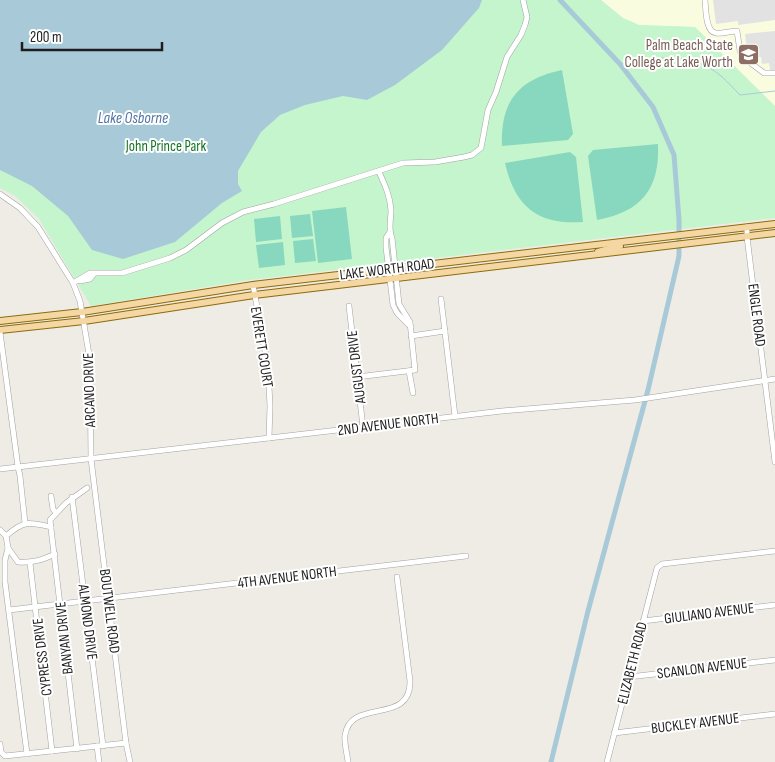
<svg xmlns="http://www.w3.org/2000/svg" width="775" height="762" font-family="'Sofia Sans Condensed',sans-serif">
  <rect width="100%" height="100%" fill="#eeece5"/>
  <polygon fill="#fafcdf" points="601,0 775,0 775,106 695,27 639,25 623,18"/>
  <polygon fill="#c5f5cc" points="0,0 601,0 623,18 639,25 695,27 775,106 775,218 249,280 91,306 39,219 15,196 0,188"/>
  <g fill="#88d7bf">
    <path d="M 562,70 L 573,134 L 568,140 L 502,146 C 500,101 519,79 562,70 Z"/>
    <path d="M 658,144 C 660,189 641,212 597,220 L 588,156 L 593,150 Z"/>
    <path d="M 570,152 L 576,157 L 583,222 C 538,225 515,207 505,163 Z"/>
    <polygon points="346,207 352,259 318,263 312,211"/>
    <polygon points="310,214 313,236 292,238 290,216"/>
    <polygon points="280,216 282,239 256,242 254,219"/>
    <polygon points="313,239 316,261 295,263 293,241"/>
    <polygon points="283,242 285,265 259,268 256,245"/>
  </g>
  <g fill="#e2e2e2">
    <polygon points="713,0 775,0 775,20 738,25 738,21 716,24"/>
    <polygon points="775,31 775,70 770,70 769,63 762,64 761,57 756,57 755,49 747,50 745,34"/>
  </g>
  <polygon fill="#a8cad8" points="0,0 482,0 479,8 442,50 395,85 367,100 343,96 305,105 280,115 261,132 238,171 238,184 242,191 222,203 175,242 123,259 92,250 68,216 32,186 0,170"/>
  <g fill="none" stroke-linecap="round" stroke-linejoin="round">
    <path stroke="#a8cad8" stroke-width="1" d="M 620,64 C 655,57 692,51 721,76 C 728,82 734,89 740,95 L 775,91"/>
    <polyline stroke="#a8cad8" stroke-width="5" points="551,762 588,611 648,390 679,256 679,220 674,155 653,107 620,64 560,0"/>
    <defs>
      <g id="minor">
        <path d="M 705,0 C 706,8 705,32 716,33 C 723,34 731,31 737,31 L 740,51 L 744,58 L 764,73 L 775,73"/>
        <polyline points="0,194 20,208 38,227 73,283 80,301 90,360 91,459 126,743 130,762"/>
        <polyline points="747,227 747,237 775,462"/>
        <polyline points="390,232 386,238 386,247 393,305 397,313 411,327"/>
        <polyline points="80,281 90,279 94,274"/>
        <polyline points="73,283 90,273 122,273 170,258 186,250 222,223 243,212 274,204 403,163 435,162 464,157 472,155 481,148 488,110 496,92 507,57 521,35 525,25 527,17 523,0"/>
        <polyline points="253,285 268,367 270,406 269,438"/>
        <polyline points="441,299 455,416"/>
        <polyline points="349,306 363,427"/>
        <polyline points="0,332 18,467 20,476 25,523"/>
        <polyline points="411,336 445,331"/>
        <polyline points="409,371 413,393"/>
        <path d="M 357,377 L 415,370 L 410,322 L 399,304 L 392,238 C 388,229 391,220 391,210 C 390,196 385,185 379,172"/>
        <polyline points="0,469 502,411 635,400 775,379"/>
        <polyline points="51,496 53,509 56,513"/>
        <polyline points="72,497 103,746"/>
        <path d="M 0,530 L 6,536 L 8,548 L 18,562 C 32,563 42,560 55,554"/>
        <path d="M 6,536 C 24,520 29,522 51,527"/>
        <polyline points="8,548 5,560 5,582 27,754"/>
        <polyline points="30,563 52,751"/>
        <polyline points="9,610 466,556"/>
        <polyline points="643,621 775,605"/>
        <polyline points="629,677 775,660"/>
        <polyline points="614,733 775,714"/>
        <polyline points="0,744 1,752 5,756 126,743"/>
        <polyline points="97,746 99,762"/>
        <polyline points="77,749 50,520 66,503 87,488"/>
        <path d="M 348,762 C 347,753 344,743 345,735 C 351,697 411,726 410,681 L 397,577"/>
        <polyline points="607,762 657,568 662,564 775,551"/>
      </g>
      <g id="major">
        <polyline points="598,252 620,246"/>
        <polyline points="0,321 82,312 253,285 775,224"/>
        <polyline points="0,330 84,321 254,295 775,233"/>
      </g>
    </defs>
    <use href="#minor" stroke="#a2a2a2" stroke-width="6"/>
    <use href="#major" stroke="#8c6b0c" stroke-width="8"/>
    <use href="#minor" stroke="#fff" stroke-width="5"/>
    <use href="#major" stroke="#f4d7a3" stroke-width="6"/>
  </g>
  <defs>
    <symbol id="university-square" viewBox="-11 -11 22 22"><rect x="-9" y="-9" width="18" height="18" rx="4" fill="#8d6e63" stroke="#fff"/><path d="M0-5L7-2L0 1L-7-2ZM-4 1L0 2.5L4 1V4Q0 6-4 4Z" fill="#fff"/></symbol>
  </defs>
  <g fill-rule="evenodd">
    <use href="#university-square" x="736" y="42" width="25" height="25"/>
  </g>
  <g text-anchor="middle" stroke-width="4" stroke-linejoin="round" paint-order="stroke">
    <g font-size="15" fill="#785e54" stroke="#fff" text-anchor="end">
      <text x="733" y="50">Palm Beach State<tspan x="733" dy="17">College at Lake Worth</tspan></text>
    </g>
    <g font-size="15" fill="#147423" stroke="#fff">
      <text x="166" y="151">John Prince Park</text>
    </g>
    <g font-size="15" fill="#1e1e1e" stroke="#fff">
      <text transform="translate(387 269) rotate(-7)" y="5">LAKE WORTH ROAD</text>
      <text transform="translate(757 315) rotate(83)" y="5">ENGLE ROAD</text>
      <text transform="translate(262 347) rotate(81)" y="5">EVERETT COURT</text>
      <text transform="translate(356 367) rotate(-97)" y="5">AUGUST DRIVE</text>
      <text transform="translate(89 390) rotate(-92)" y="5">ARCANO DRIVE</text>
      <text transform="translate(388 424) rotate(-7)" y="5">2ND AVENUE NORTH</text>
      <text transform="translate(287 577) rotate(-7)" y="5">4TH AVENUE NORTH</text>
      <text transform="translate(110 611) rotate(83)" y="5">BOUTWELL ROAD</text>
      <text transform="translate(709 613) rotate(-7)" y="5">GIULIANO AVENUE</text>
      <text transform="translate(88 622) rotate(83)" y="5">ALMOND DRIVE</text>
      <text transform="translate(64 638) rotate(-96)" y="5">BANYAN DRIVE</text>
      <text transform="translate(42 657) rotate(-97)" y="5">CYPRESS DRIVE</text>
      <text transform="translate(632 663) rotate(-76)" y="5">ELIZABETH ROAD</text>
      <text transform="translate(702 668) rotate(-7)" y="5">SCANLON AVENUE</text>
      <text transform="translate(695 723) rotate(-7)" y="5">BUCKLEY AVENUE</text>
    </g>
    <g font-size="16" font-style="italic" fill="#5275a6" stroke="#fff">
      <text x="133" y="123">Lake Osborne</text>
    </g>
  </g>
  <path d="M22 42v8h140v-8" fill="none" stroke="#1e1e1e" stroke-width="2.5"/>
  <text x="30" y="42" font-size="15" fill="#1e1e1e" stroke="#ffffff" stroke-width="4" paint-order="stroke">200 m</text>
</svg>
